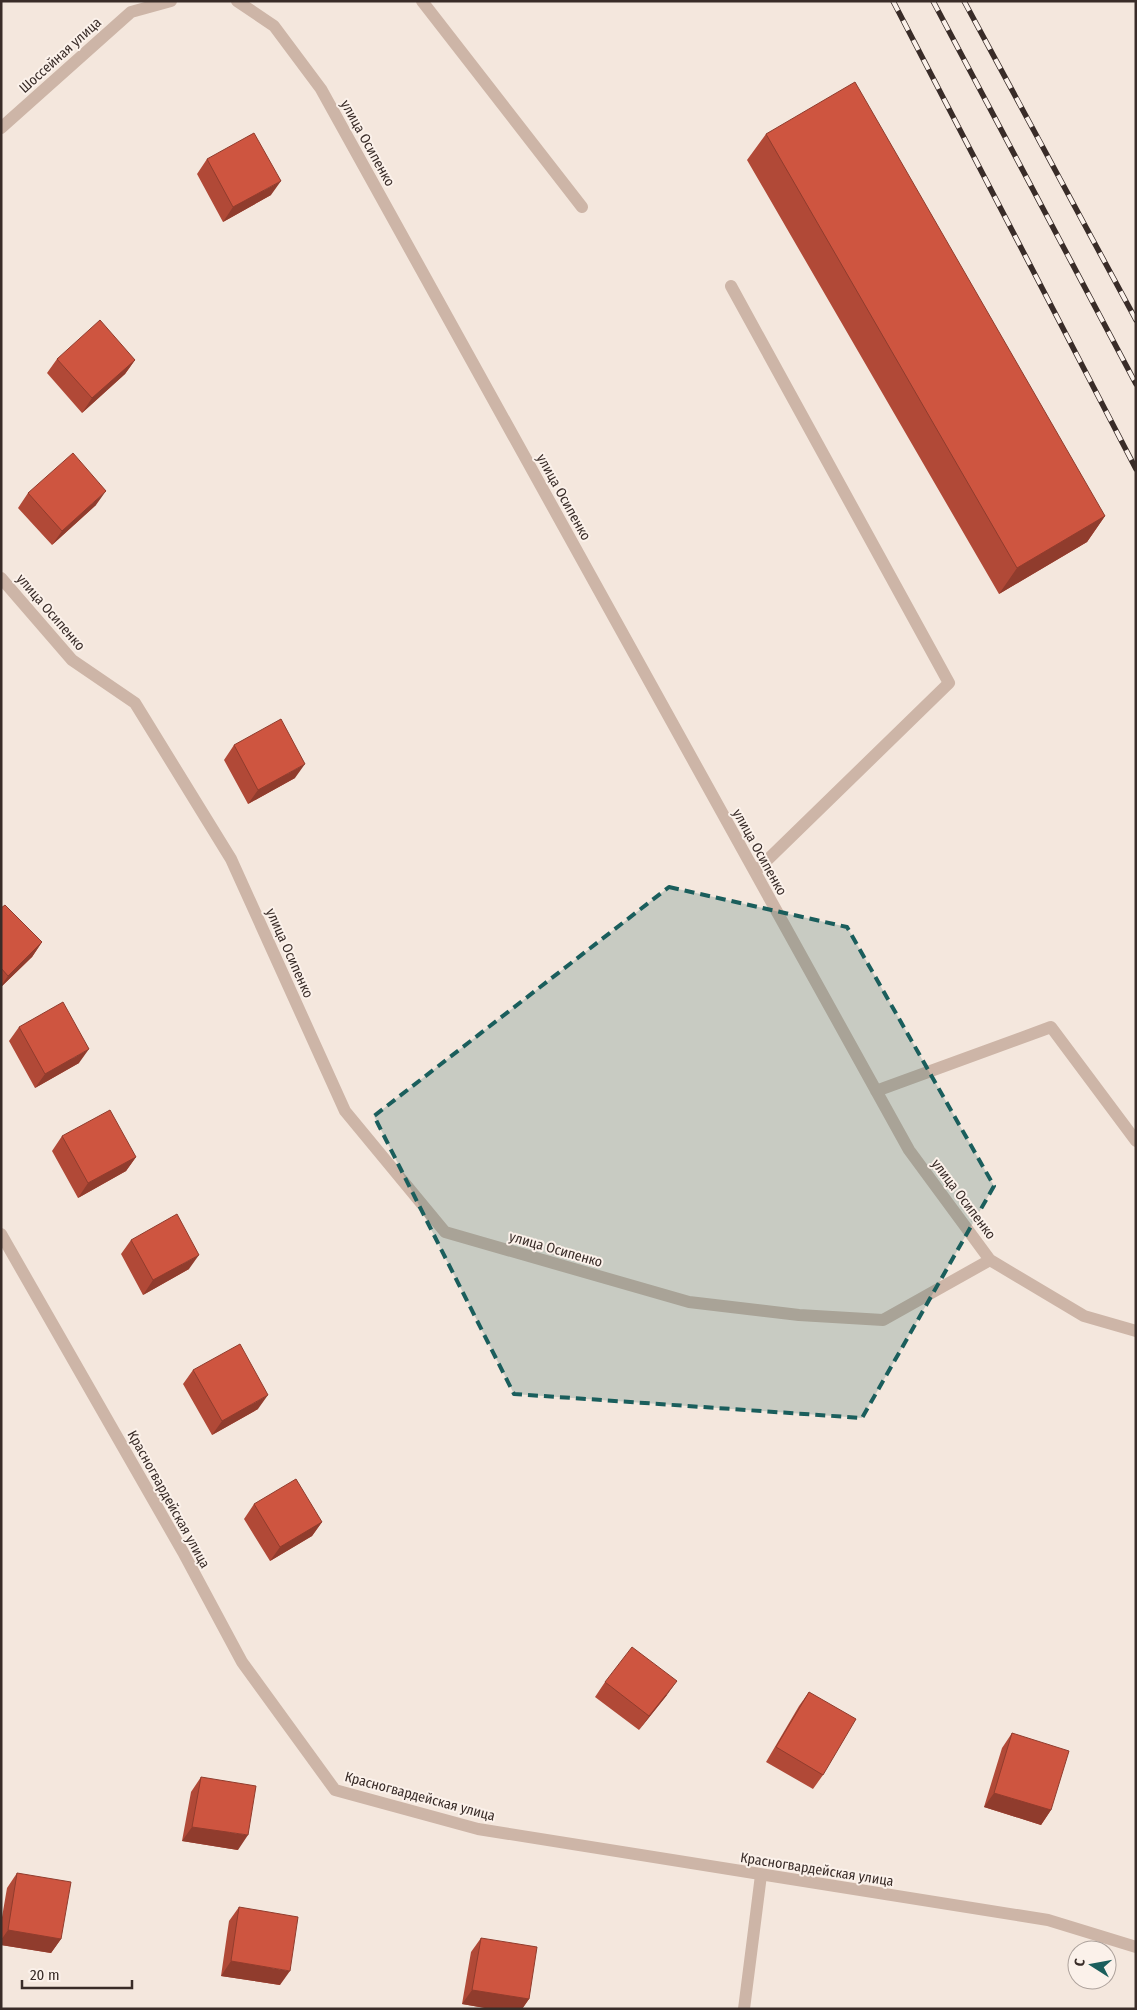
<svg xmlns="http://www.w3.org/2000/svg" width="1137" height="2010" viewBox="0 0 1137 2010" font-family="'Fira Sans Condensed',sans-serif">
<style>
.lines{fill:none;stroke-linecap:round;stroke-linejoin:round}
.minor{stroke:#cdb5a7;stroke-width:12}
.rail-casing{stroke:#392c28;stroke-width:5.5}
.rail{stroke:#fbf1ea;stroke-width:4;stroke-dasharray:11;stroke-linecap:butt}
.wall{fill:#b14937}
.shaded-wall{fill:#903c2d}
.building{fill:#ce5540;stroke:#903c2d}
.marked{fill:#1a5e5c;fill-opacity:0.2;stroke:#1a5e5c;stroke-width:4;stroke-dasharray:10 6;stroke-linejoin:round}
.labels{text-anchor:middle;stroke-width:4;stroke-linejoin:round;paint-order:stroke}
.street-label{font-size:14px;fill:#392c28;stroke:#fbf1ea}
</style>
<rect width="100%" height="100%" fill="#f4e7dd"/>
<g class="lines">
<path class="minor" d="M237 1 274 26 321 89 909 1150 990 1260 1084 1316 1136 1331
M422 1 582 207
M1 128 131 12 171 1
M731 286 949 683 755 872
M1 578 72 660 135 703 231 859 345 1111 445 1232 689 1302 799 1315 883 1320 990 1260
M876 1091 1051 1027 1136 1141
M1 1234 183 1552 242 1662 335 1790 478 1829 1048 1920 1136 1947
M744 2009 761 1875"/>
<g class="rail-casing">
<path id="rail" d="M893 1 1136 469
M933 1 1136 384
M964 1 1136 320"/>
</g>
<use href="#rail" class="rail"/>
</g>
<path class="wall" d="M766 134 1105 516 1087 542 999 594 747 160Z
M207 159 271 195 223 222 197 174Z
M57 359 135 360 125 374 82 413 47 373Z
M28 493 96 505 52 545 18 508Z
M234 745 295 778 248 804 224 760Z
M1 908 42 942 32 957 1 987Z
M19 1027 79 1063 35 1088 9 1041Z
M62 1136 136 1157 126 1171 78 1198 52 1151Z
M131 1240 189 1269 143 1295 121 1254Z
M193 1370 258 1409 212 1435 183 1384Z
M254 1504 322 1522 312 1536 270 1561 244 1519Z
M605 1682 667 1695 639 1730 595 1697Z
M809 1692 823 1775 813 1789 766 1762 799 1706Z
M1012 1733 1051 1810 1041 1825 984 1807 1002 1748Z
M201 1777 238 1850 182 1841 191 1792Z
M17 1873 61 1939 51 1953 1 1945V1923L7 1888Z
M239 1907 280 1985 221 1976 229 1921Z
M481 1938 529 1999 522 2009H491L462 2004 471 1952Z"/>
<path class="shaded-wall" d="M281 181 271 195 223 222 233 207Z
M135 360 125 374 82 413 92 398Z
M106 491 96 505 52 545 62 531Z
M1105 516 1087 542 999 594 1017 568Z
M305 764 295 778 248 804 258 790Z
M42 942 32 957 1 987V986L8 976Z
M89 1049 79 1063 35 1088 45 1074Z
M136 1157 126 1171 78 1198 88 1183Z
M199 1255 189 1269 143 1295 153 1280Z
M268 1395 258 1409 212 1435 222 1421Z
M322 1522 312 1536 270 1561 280 1547Z
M677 1681 667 1695 639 1730 649 1716Z
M994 1793 1051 1810 1041 1825 984 1807Z
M192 1827 248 1835 238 1850 182 1841Z
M8 1930 61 1939 51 1953 1 1945V1940Z
M231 1961 290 1971 280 1985 221 1976Z
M472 1990 529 1999 522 2009H491L462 2004Z"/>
<path class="building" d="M855 82 1105 516 1017 568 766 134Z
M254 133 281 181 233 207 207 159Z
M100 320 135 360 92 398 57 359Z
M73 453 106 491 62 531 28 493Z
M281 719 305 764 258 790 234 745Z
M5 905 42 942 8 976 1 968V908Z
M63 1002 89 1049 45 1074 19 1027Z
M110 1110 136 1157 88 1183 62 1136Z
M177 1214 199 1255 153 1280 131 1240Z
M240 1344 268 1395 222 1421 193 1370Z
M296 1479 322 1522 280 1547 254 1504Z
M632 1647 677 1681 649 1716 605 1682Z
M809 1692 856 1719 823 1775 776 1747Z
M1012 1733 1069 1751 1051 1810 994 1793Z
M201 1777 256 1786 248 1835 192 1827Z
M17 1873 71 1882 61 1939 8 1930Z
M239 1907 298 1917 290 1971 231 1961Z
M481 1938 537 1947 529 1999 472 1990Z"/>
<path class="marked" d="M669 887 847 927 994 1186 862 1418 514 1394 374 1116Z"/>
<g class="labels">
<g class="street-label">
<text transform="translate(60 55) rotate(-42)" y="5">Шоссейная улица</text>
<text transform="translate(368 143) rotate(61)" y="5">улица Осипенко</text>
<text transform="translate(564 497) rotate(61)" y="5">улица Осипенко</text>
<text transform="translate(51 612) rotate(49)" y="5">улица Осипенко</text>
<text transform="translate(760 852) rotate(61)" y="5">улица Осипенко</text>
<text transform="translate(290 953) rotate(66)" y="5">улица Осипенко</text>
<text transform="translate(964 1199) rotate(53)" y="5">улица Осипенко</text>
<text transform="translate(556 1249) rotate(16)" y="5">улица Осипенко</text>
<text transform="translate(169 1499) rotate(61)" y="5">Красногвардейская улица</text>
<text transform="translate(420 1796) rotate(15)" y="5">Красногвардейская улица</text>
<text transform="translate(817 1869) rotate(9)" y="5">Красногвардейская улица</text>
</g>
</g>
<rect width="1137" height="2010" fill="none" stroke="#392c28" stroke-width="5"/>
<g transform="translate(1092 1965) rotate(281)"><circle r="24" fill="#fbf1ea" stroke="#ada29c"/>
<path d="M0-4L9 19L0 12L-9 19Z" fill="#1a5e5c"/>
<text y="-8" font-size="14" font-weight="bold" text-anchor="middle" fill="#392c28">С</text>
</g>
<path d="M22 1980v8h110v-8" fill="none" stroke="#392c28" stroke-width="2.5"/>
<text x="30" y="1980" font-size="15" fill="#392c28" stroke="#fbf1ea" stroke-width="4" paint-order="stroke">20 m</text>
</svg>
